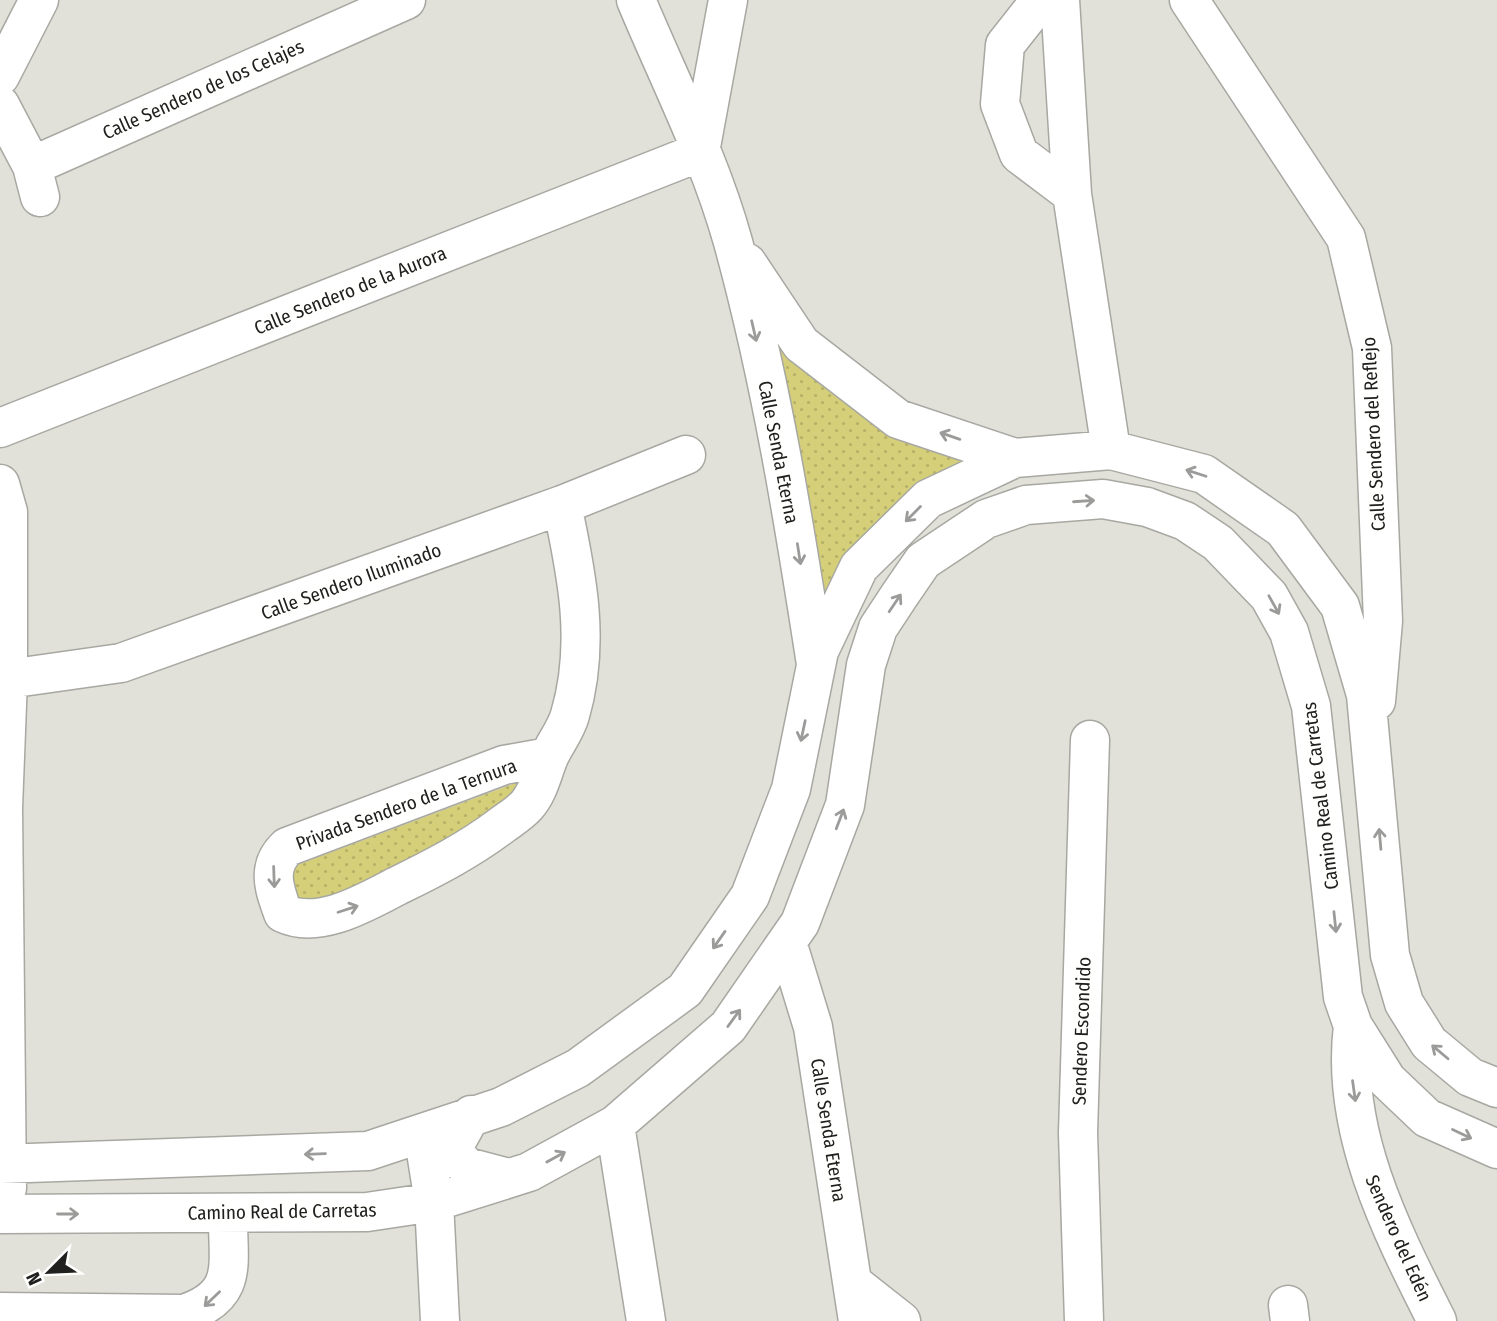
<svg xmlns="http://www.w3.org/2000/svg" width="1497" height="1321" viewBox="0 0 1497 1321" font-family="'Fira Sans Condensed',sans-serif">
<style>
.green{fill:url(#green-dots)}
.lines{fill:none;stroke-linecap:round;stroke-linejoin:round}
.minor-casing{stroke:#a8a8a2;stroke-width:41}
.minor{stroke:#fff;stroke-width:38}
.oneway{stroke:#9b9b9a}
.labels{text-anchor:middle;stroke-width:5;stroke-linejoin:round;paint-order:stroke}
.street-label{font-size:19px;fill:#20201e;stroke:#fffffe}
</style>
<defs>
<pattern id="green-dots" width="8" height="8" patternUnits="userSpaceOnUse" patternTransform="scale(1.75)"><rect width="8" height="8" fill="#d5cf79"/><path d="M2 2h.1M6 6h.1" fill="none" stroke="#b7b168" stroke-width="1.8" stroke-linecap="round"/></pattern>
</defs>
<rect width="100%" height="100%" fill="#e1e1da"/>
<path class="green" d="M732 241 801 344 898 418 1015 458 928 499 819 651Z
M523 780 516 797 460 839 345 895 291 904 287 875 297 865Z"/>
<g class="lines">
<g class="minor-casing">
<path id="minor" d="M636 0C669 79 710 159 733 242 771 380 794 522 816 664
M1047 0 1035 7 1005 45 1000 104 1019 154 1072 194
M1060 0 1072 194 1111 450
M1189 0 1346 238 1372 348 1383 621 1376 701
M0 76 39 0
M0 105 32 166 40 197
M32 166 406 0
M747 263 801 344 898 419 1015 458
M0 428 700 152 728 0
M0 484 8 512V679L3 808 7 1188
M8 679 121 663 562 505 686 455
M549 757 504 765 287 847C266 867 274 888 283 913 319 930 364 903 397 886 434 868 469 850 502 825 510 819 520 813 527 805 539 791 542 774 549 757 555 743 566 730 570 715 591 644 577 575 562 505
M787 942 813 1027 858 1321
M1353 1026C1340 1131 1391 1230 1437 1321
M471 1115 455 1144 457 1157 467 1167 508 1178
M615 1125 646 1321
M423 1133 434 1202 440 1321
M0 1164 368 1151 501 1107 578 1068 685 990 750 896 791 789 819 651 859 567 928 499 1015 458 1111 450 1204 474 1283 529 1340 606 1366 695 1390 955 1404 1003 1429 1043 1470 1077 1497 1088
M0 1214 367 1212 434 1202 529 1172 615 1125 728 1027 800 923 845 805 866 665 878 628 899 596 923 561 986 519 1026 505 1103 499 1147 507 1185 521 1218 543 1269 596 1289 632 1311 706 1343 997 1353 1026 1387 1080 1427 1118 1497 1149
M854 1284 901 1321
M1288 1305 1290 1321
M0 1312 184 1314C241 1295 227 1263 228 1213
M1084 1321 1078 1133 1090 740"/>
</g>
<use href="#minor" class="minor"/>
</g>
<defs><path id="oneway-shaft" d="M-6 0H5M1.5-3L5.5 0L1.5 3" fill="none" stroke-width="1.6" stroke-linecap="round" stroke-linejoin="round" transform="scale(1.75)"/></defs>
<g class="oneway">
<use href="#oneway-shaft" transform="translate(754 331) rotate(77)"/>
<use href="#oneway-shaft" transform="translate(950 436) rotate(-161)"/>
<use href="#oneway-shaft" transform="translate(1196 473) rotate(-162)"/>
<use href="#oneway-shaft" transform="translate(1084 501) rotate(-4)"/>
<use href="#oneway-shaft" transform="translate(913 514) rotate(135)"/>
<use href="#oneway-shaft" transform="translate(799 554) rotate(81)"/>
<use href="#oneway-shaft" transform="translate(895 603) rotate(-56)"/>
<use href="#oneway-shaft" transform="translate(1274 605) rotate(61)"/>
<use href="#oneway-shaft" transform="translate(803 731) rotate(102)"/>
<use href="#oneway-shaft" transform="translate(840 819) rotate(-69)"/>
<use href="#oneway-shaft" transform="translate(1380 839) rotate(-95)"/>
<use href="#oneway-shaft" transform="translate(274 877) rotate(88)"/>
<use href="#oneway-shaft" transform="translate(348 909) rotate(-18)"/>
<use href="#oneway-shaft" transform="translate(1335 922) rotate(84)"/>
<use href="#oneway-shaft" transform="translate(719 940) rotate(125)"/>
<use href="#oneway-shaft" transform="translate(734 1018) rotate(-54)"/>
<use href="#oneway-shaft" transform="translate(1440 1052) rotate(-140)"/>
<use href="#oneway-shaft" transform="translate(1354 1091) rotate(82)"/>
<use href="#oneway-shaft" transform="translate(1462 1134) rotate(25)"/>
<use href="#oneway-shaft" transform="translate(315 1154) rotate(178)"/>
<use href="#oneway-shaft" transform="translate(556 1157) rotate(-29)"/>
<use href="#oneway-shaft" transform="translate(68 1214)"/>
<use href="#oneway-shaft" transform="translate(212 1299) rotate(136)"/>
</g>
<g class="labels">
<g class="street-label">
<text transform="translate(203 89) rotate(-24)" y="7">Calle Sendero de los Celajes</text>
<text transform="translate(350 290) rotate(-22)" y="7">Calle Sendero de la Aurora</text>
<text transform="translate(1373 434) rotate(-93)" y="7">Calle Sendero del Reflejo</text>
<text transform="translate(779 452) rotate(79)" y="7">Calle Senda Eterna</text>
<text transform="translate(351 581) rotate(-20)" y="7">Calle Sendero Iluminado</text>
<text transform="translate(1320 796) rotate(-97)" y="7">Camino Real de Carretas</text>
<text transform="translate(406 804) rotate(-20)" y="7">Privada Sendero de la Ternura</text>
<text transform="translate(1081 1031) rotate(-88)" y="7">Sendero Escondido</text>
<text transform="translate(829 1130) rotate(81)" y="7">Calle Senda Eterna</text>
<text transform="translate(282 1211) rotate(-1)" y="7">Camino Real de Carretas</text>
<text transform="translate(1399 1238) rotate(66)" y="7">Sendero del Edén</text>
</g>
</g>
<g transform="translate(49 1272) rotate(246)" stroke="#fffffe" stroke-width="5" paint-order="stroke">
<path d="M0-5L12 26L0 18L-12 26Z" fill="#20201e"/>
<text y="-10" font-size="19" font-weight="bold" text-anchor="middle" fill="#20201e">N</text>
</g>
</svg>
